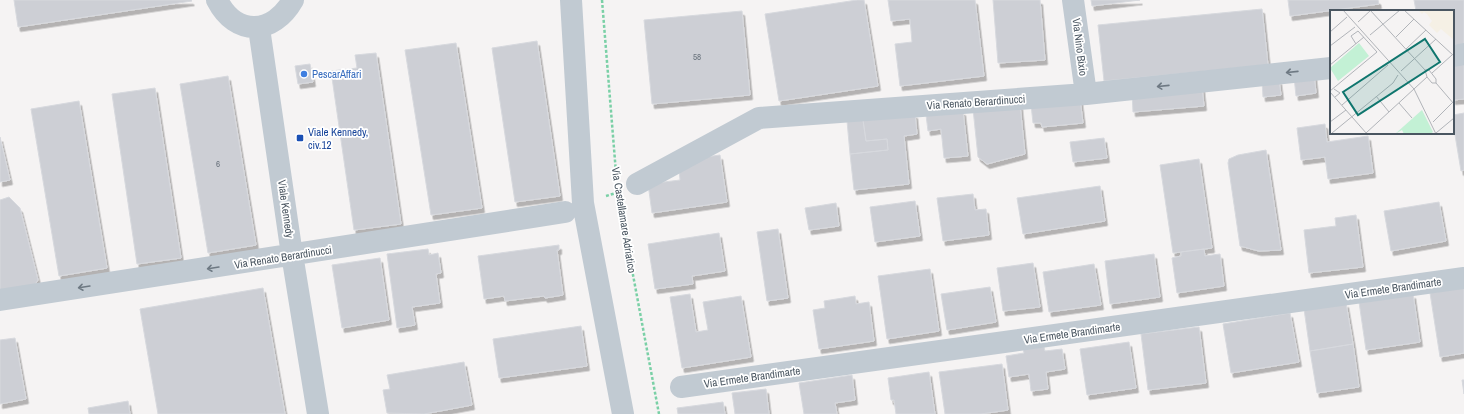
<svg xmlns="http://www.w3.org/2000/svg" width="1464" height="414" viewBox="0 0 1464 414" font-family="'Archivo Narrow',sans-serif">
<style>
.building{fill:#cdcfd5;stroke:#d7d9de;filter:url(#shadow)}
.lines{fill:none;stroke-linecap:round;stroke-linejoin:round}
.path{stroke:#7ad0a6;stroke-width:2.5;stroke-dasharray:3 2;stroke-linecap:butt}
.street{stroke:#c1cad2;stroke-width:22}
.oneway{stroke:#6e7983}
.shop-dot{fill:#3f7fe0;stroke:#fff;stroke-width:1.5}
.transit-dot{fill:#1a4fb4;stroke:#fff;stroke-width:1.5}
.labels{text-anchor:middle;stroke-width:3.5;stroke-linejoin:round;paint-order:stroke}
.number-label{font-size:9px;fill:#6b747e}
.street-label{font-size:11px;fill:#4a5661;stroke:#fff}
.shop-label{font-size:11px;fill:#366cbe;stroke:#fff;text-anchor:start}
.transit-label{font-size:11px;fill:#164399;stroke:#fff;text-anchor:start}
.inset-road{fill:none;stroke:#b1b4b9;stroke-width:1}
.view{fill:#0f766e;fill-opacity:0.15;stroke:#0f766e;stroke-width:2}
.inset-edge{fill:none;stroke:#4a5661;stroke-width:2}
</style>
<defs>
<filter id="shadow"><feDropShadow dx="2.5" dy="4.5" stdDeviation="0" flood-color="#0004"/></filter>
</defs>
<rect width="100%" height="100%" fill="#f5f3f3"/>
<path class="building" d="M14 0H191L192 1 18 27Z
M857 0H864L878 86 779 101 765 14Z
M888 0H975L984 76 900 86 895 44 912 42 910 19 891 21Z
M993 0H1040L1045 60 998 63Z
M1091 0H1140L1092 6Z
M1288 0H1378L1379 4 1290 16Z
M1414 0H1464V44L1453 45V11H1416Z
M1262 9 1268 65 1104 81 1098 25Z
M742 11 750 95 652 104 644 20Z
M537 41 560 196 515 202 492 48Z
M456 43 482 208 431 215 405 50Z
M376 53 401 224 354 230 331 71 357 68 355 55Z
M1464 61V99L1453 100V62Z
M310 64 313 82 298 84 295 66Z
M1314 74 1316 93 1296 96 1294 77Z
M228 76 256 245 208 253 180 84Z
M1279 80 1281 95 1263 97 1262 81Z
M1202 87 1204 106 1133 112 1132 93Z
M155 88 181 258 137 264 112 94Z
M1080 99 1083 123 1042 127 1041 123H1033L1031 105Z
M79 101 107 268 59 276 31 109Z
M1020 105 1025 154 987 164 978 157 973 109Z
M963 111 968 156 944 158 941 129 928 131 926 115Z
M1464 113V170L1461 171 1453 123V115Z
M915 114 917 134 904 136 909 184 854 190 850 154 888 150 887 139 866 141 863 120Z
M863 120 866 141 887 139 888 150 850 154 847 121Z
M1325 124 1327 142 1368 136 1373 173 1328 179 1325 157 1301 160 1297 128Z
M0 137 10 180 0 182Z
M1104 138 1107 158 1073 162 1070 142Z
M1266 150 1281 250 1259 251 1240 246 1228 163 1229 159 1238 155Z
M720 155 727 202 652 213 648 184 680 180 679 169 698 158Z
M1199 159 1212 248 1173 253 1160 165Z
M1100 186 1105 221 1023 234 1017 198Z
M973 194 975 210 986 209 989 235 943 241 937 198Z
M9 197 20 208 38 280 31 290 0 295V200Z
M915 201 920 236 875 242 870 207Z
M1439 202 1446 241 1391 251 1384 211Z
M836 203 839 226 809 230 805 208Z
M1356 215 1363 267 1309 273 1304 230 1336 226 1335 218Z
M778 229 788 298 767 301 757 232Z
M719 233 725 271 692 276 693 284 655 289 648 244Z
M559 245V250H557L563 295 545 298 544 296 505 301 504 296 484 299 478 256Z
M428 249 429 255 438 253 441 273 436 274 440 303 412 307 415 325 397 328 387 254Z
M1204 249 1205 256 1220 254 1224 286 1177 293 1172 258 1181 256V252Z
M1154 254 1160 297 1110 304 1105 261Z
M380 258 389 320 342 328 332 265Z
M1033 263 1040 307 1003 311 997 268Z
M1094 264 1101 305 1049 312 1043 272Z
M930 269 939 331 887 339 878 276Z
M990 287 996 322 947 330 941 294Z
M1464 287V353L1440 357 1430 293Z
M263 288 285 414H158L140 309Z
M690 294 696 332 708 330 703 302 741 296 751 357 682 368 670 297Z
M1413 294 1420 342 1366 350 1359 302Z
M855 296 856 304 869 302 874 341 819 349 813 310 825 308 824 301Z
M1346 303 1353 344 1310 351 1304 309Z
M1290 313 1299 362 1231 373 1223 324Z
M581 326 587 366 499 378 493 339Z
M1199 327 1206 383 1148 390 1141 334Z
M15 338 26 399 0 404V340Z
M1129 342 1136 388 1087 395 1080 349Z
M1353 344 1359 387 1317 393 1310 351Z
M1044 347 1045 351 1062 349 1065 369 1046 372 1048 389 1031 391 1029 374 1009 377 1006 356 1024 353 1023 349Z
M464 362 472 405 424 414 387 413 383 390 390 389 387 375Z
M1002 364 1008 410 981 414H945L939 372Z
M929 372 935 414H896L894 400H891L888 378Z
M852 375 855 400 835 403 837 414H804L799 383Z
M1462 380H1464V394Z
M766 389 769 414H735L732 393Z
M128 401 130 414H89L88 408Z
M723 402 725 414H678L677 408Z"/>
<g class="lines">
<path class="path" d="M602 0 616 173
M606 196 616 193
M619 200 659 414"/>
<path class="street" d="M217 0C236 37 273 35 293 0
M571 0 583 203 623 414
M1073 0 1086 94
M259 28 291 248 318 414
M1453 56 1464 54
M637 184 759 118 1086 94 1331 68
M0 300 565 212
M681 387 1464 278"/>
</g>
<defs><path id="oneway-shaft" d="M-6 0H5M1.5-3L5.5 0L1.5 3" fill="none" stroke-width="1.6" stroke-linecap="round" stroke-linejoin="round"/></defs>
<g class="oneway">
<use href="#oneway-shaft" transform="translate(1292 72) rotate(174)"/>
<use href="#oneway-shaft" transform="translate(1163 86) rotate(174)"/>
<use href="#oneway-shaft" transform="translate(213 268) rotate(171)"/>
<use href="#oneway-shaft" transform="translate(84 287) rotate(171)"/>
</g>
<circle class="shop-dot" cx="304" cy="74" r="4"/>
<rect class="transit-dot" x="296" y="134" width="8" height="8" rx="2"/>
<g class="labels">
<g class="number-label">
<text x="697" y="60">58</text>
<text x="218" y="167">6</text>
</g>
<g class="street-label">
<text transform="translate(1080 47) rotate(83)" y="4">Via Nino Bixio</text>
<text transform="translate(976 102) rotate(-4)" y="4">Via Renato Berardinucci</text>
<text transform="translate(286 209) rotate(82)" y="4">Viale Kennedy</text>
<text transform="translate(624 220) rotate(81)" y="4">Via Castellamare Adriatico</text>
<text transform="translate(283 257) rotate(-9)" y="4">Via Renato Berardinucci</text>
<text transform="translate(1393 288) rotate(-8)" y="4">Via Ermete Brandimarte</text>
<text transform="translate(1072 333) rotate(-8)" y="4">Via Ermete Brandimarte</text>
<text transform="translate(752 377) rotate(-8)" y="4">Via Ermete Brandimarte</text>
</g>
<g class="shop-label">
<text x="312" y="78">PescarAffari</text>
</g>
<g class="transit-label">
<text x="308" y="136">Viale Kennedy,<tspan x="308" dy="13">civ.12</tspan></text>
</g>
</g>
<g transform="translate(1330 10)">
<rect width="124" height="124" fill="#f5f3f3"/>
<path d="M29 33 39 46 8 71 0 58ZM92 100 103 122 100 124H74L72 120 65 124Z" fill="#c3f1d5"/>
<path d="M88 0H124V30L111 19 107 23 99 15 102 11 97 4 94 2 92 4Z" fill="#f5f0e5"/>
<path class="inset-road" d="M13 0 84 79 106 124M40 0 95 60M74 0 124 46M28 12 41 0M0 22 17 7M40 25 70 0M66 27 84 9M0 36 25 17M76 39 96 20M0 55 34 27M95 60H99L106 69V73L124 94M95 60 97 67 102 73H106M71 61 106 29M102 63 122 45M4 79 10 83 5 87M0 81 47 42 28 21 21 26 26 34M0 82 37 124M46 86 59 102M69 93 82 108M12 95 58 55M0 112 16 100M103 112 124 91M2 123 63 73 68 65M36 123 97 67M106 123 124 108"/>
<path class="view" d="M95 29 110 52 28 105 13 82Z"/>
<rect width="124" height="124" class="inset-edge"/>
</g>
</svg>
